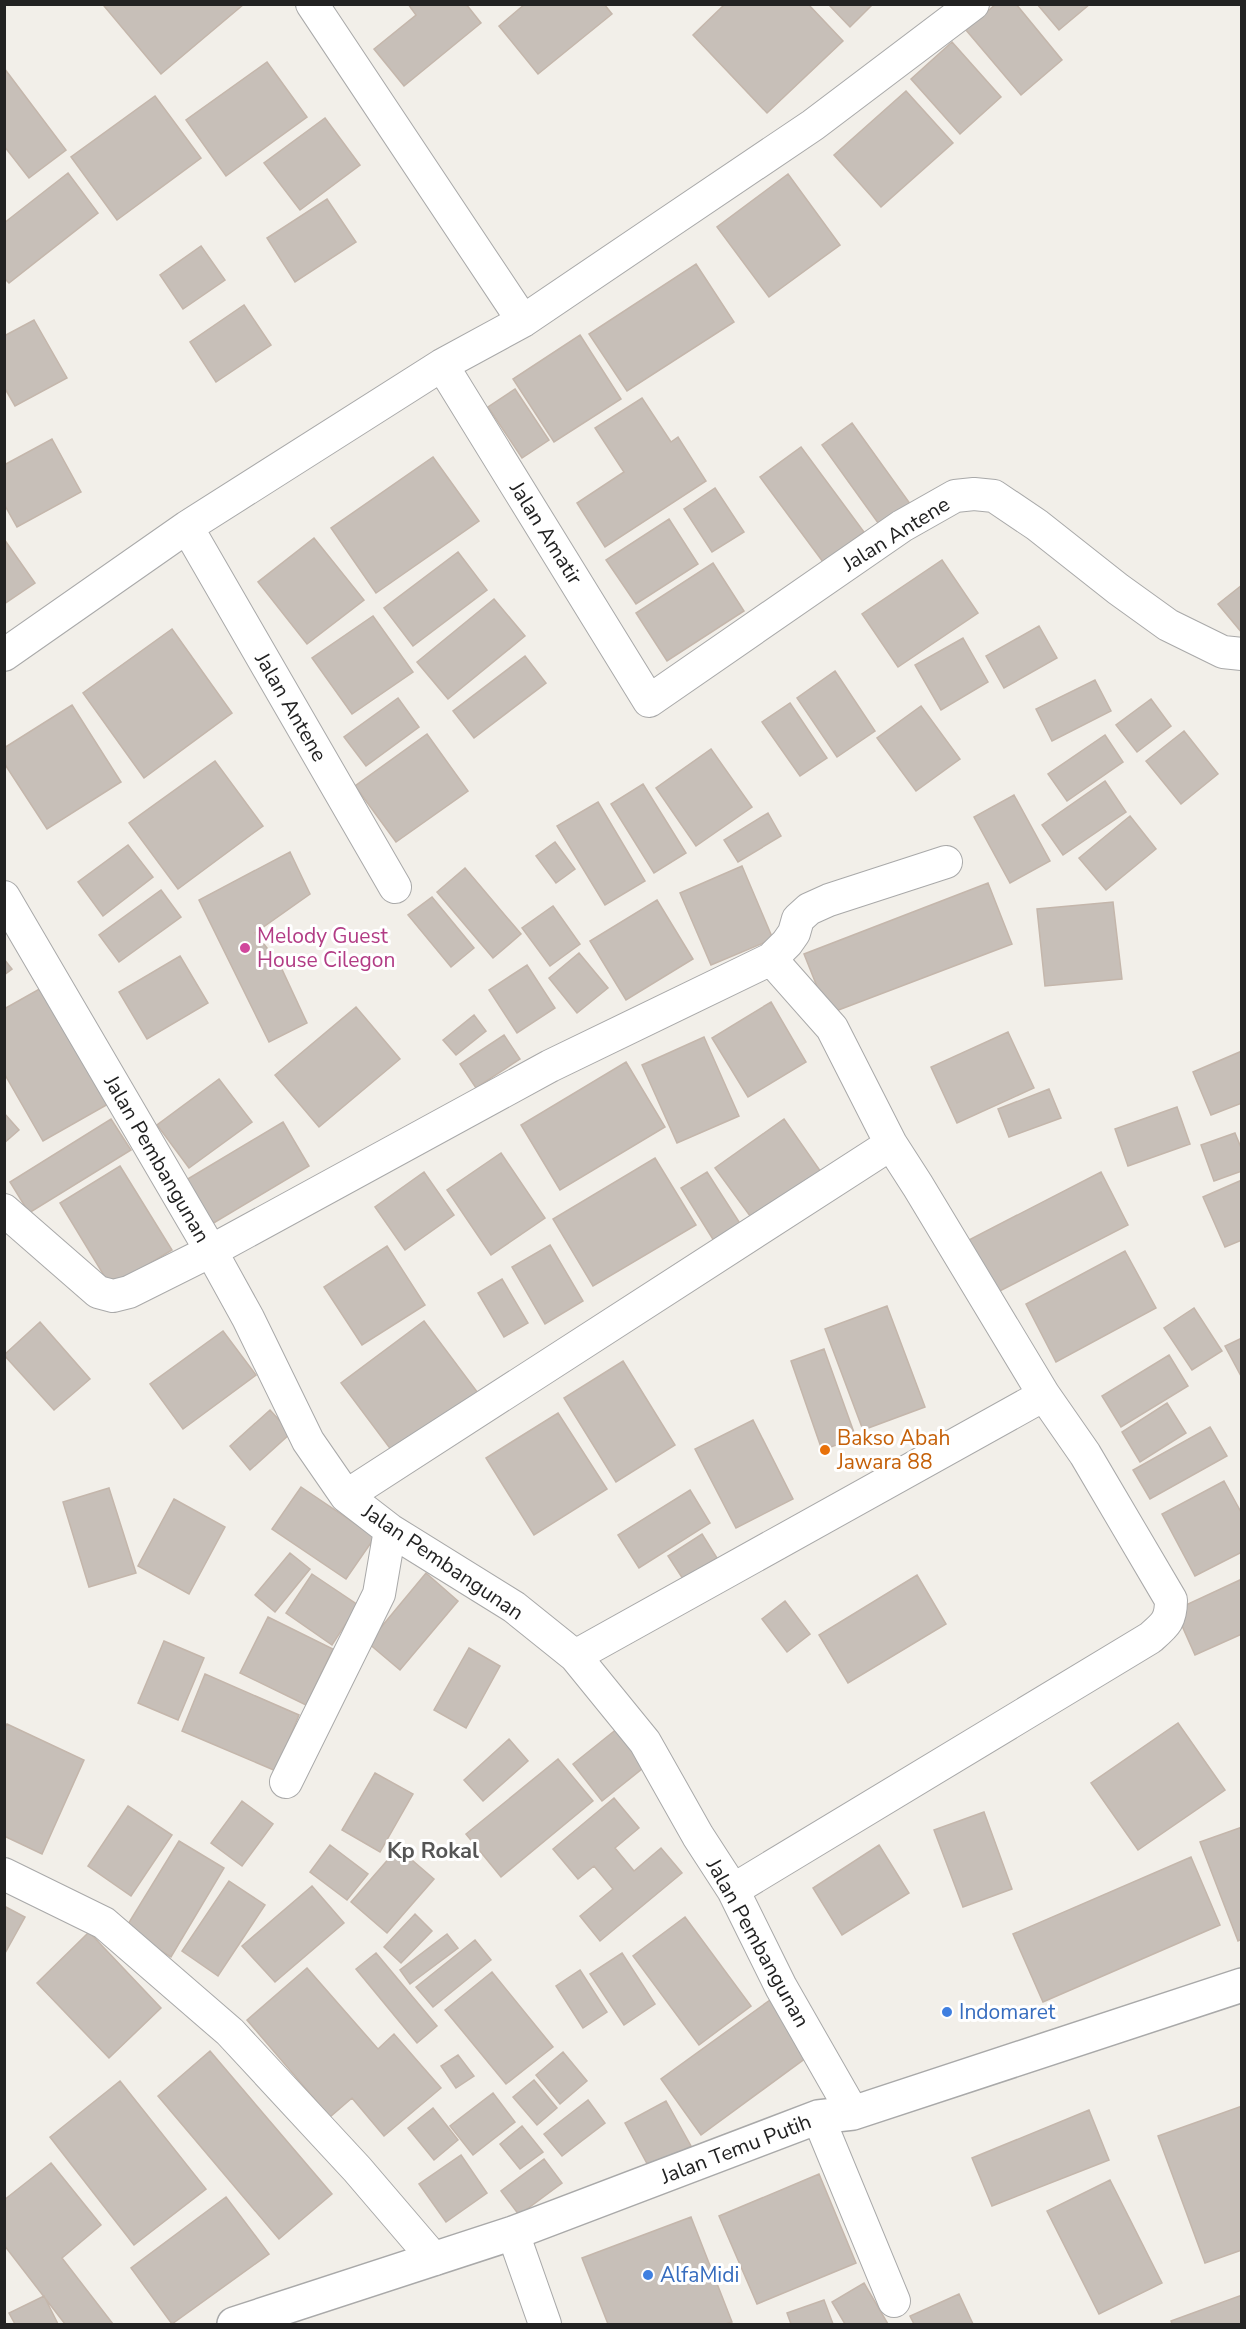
<svg xmlns="http://www.w3.org/2000/svg" width="1246" height="2329" viewBox="0 0 1246 2329" font-family="'Nunito Sans',sans-serif">
<style>
.building{fill:#c7bfb8;stroke:#c4b6ab;stroke-width:1.5}
.lines{fill:none;stroke-linecap:round;stroke-linejoin:round}
.minor-casing{stroke:#a9a9a9;stroke-width:34}
.tertiary-casing{stroke:#a9a9a9;stroke-width:36}
.minor{stroke:#fff;stroke-width:32}
.tertiary{stroke:#fff;stroke-width:33}
.hotel-dot{fill:#d1479c;stroke:#fff;stroke-width:2}
.food-dot{fill:#e8710a;stroke:#fff;stroke-width:2}
.shop-dot{fill:#3f7fe0;stroke:#fff;stroke-width:2}
.labels{text-anchor:middle;stroke-width:6;stroke-linejoin:round;paint-order:stroke}
.street-label{font-size:21px;fill:#222;stroke:#fff}
.hotel-label{font-size:21px;fill:#b23c85;stroke:#fff;text-anchor:start}
.food-label{font-size:21px;fill:#c56008;stroke:#fff;text-anchor:start}
.shop-label{font-size:21px;fill:#366cbe;stroke:#fff;text-anchor:start}
.neighbourhood-label{font-size:22px;font-weight:bold;fill:#555;stroke:#fff}
</style>
<rect width="100%" height="100%" fill="#f2efe9"/>
<path class="building" d="M107 4H244L161 74 104 6Z
M408 4H466L481 23 404 86 374 49 416 15Z
M525 4H604L612 14 538 74 499 26Z
M725 4H808L843 41 767 113 693 35Z
M828 4H873L850 27Z
M996 4H1016L1062 60 1021 95 966 30Z
M1037 4H1090L1059 30Z
M952 42 1001 97 960 134 911 79Z
M267 62 307 117 226 176 186 120Z
M4 68 66 150 29 178 4 146Z
M906 91 953 143 881 207 834 155Z
M155 96 201 158 117 220 71 157Z
M325 118 360 165 300 210 264 163Z
M68 173 98 213 9 283 4 278V223Z
M788 174 840 245 769 297 717 227Z
M327 199 356 242 295 282 267 238Z
M201 246 225 280 183 309 160 275Z
M696 264 734 322 627 391 589 334Z
M244 305 271 345 216 382 190 342Z
M34 320 67 378 15 406 4 387V336Z
M580 335 621 399 554 442 513 379Z
M515 389 549 440 522 458 488 407Z
M642 398 671 442 678 437 706 481 605 547 577 503 624 472 595 428Z
M852 423 911 505 881 527 822 445Z
M52 439 81 492 17 527 4 504V465Z
M801 447 864 532 823 562 760 477Z
M433 457 479 521 376 593 331 528Z
M715 488 744 532 712 552 684 509Z
M669 519 698 564 636 604 606 560Z
M314 538 364 600 307 644 258 582Z
M4 539 35 583 4 604Z
M458 552 487 590 413 646 384 608Z
M942 560 978 613 898 667 862 614Z
M713 563 744 611 667 661 636 613Z
M1242 585V633L1218 604Z
M494 599 525 636 448 699 417 662Z
M373 616 413 672 352 714 312 658Z
M1039 626 1057 658 1004 688 986 656Z
M172 629 232 713 144 778 83 693Z
M963 638 988 682 941 710 915 665Z
M525 656 546 683 474 738 453 711Z
M835 671 875 731 837 757 797 698Z
M1095 680 1111 711 1052 741 1036 709Z
M398 698 419 727 366 766 344 737Z
M1151 699 1171 726 1137 752 1116 725Z
M790 703 827 758 800 776 762 722Z
M72 705 121 782 47 829 4 763V748Z
M921 706 960 759 916 791 877 738Z
M1184 731 1218 774 1181 804 1146 761Z
M427 734 468 791 396 842 355 786Z
M1105 735 1123 762 1067 801 1048 774Z
M711 749 752 807 696 846 656 788Z
M215 761 263 826 178 889 129 823Z
M1105 781 1126 812 1063 855 1042 825Z
M643 784 686 853 654 873 611 804Z
M1014 795 1050 861 1010 883 974 817Z
M598 802 645 881 605 905 557 826Z
M768 813 781 836 738 862 724 840Z
M1130 816 1156 849 1106 890 1079 858Z
M555 842 575 869 556 883 536 856Z
M128 845 153 877 103 916 78 882Z
M290 852 310 894 255 933 279 963 307 1023 269 1042 199 900Z
M742 866 773 939 711 965 680 893Z
M465 868 521 934 493 958 437 892Z
M988 883 1012 944 828 1014 804 954Z
M161 890 181 917 119 962 99 935Z
M432 897 474 948 451 967 408 915Z
M657 900 693 959 626 1000 590 941Z
M1113 902 1122 979 1045 986 1037 909Z
M553 906 580 944 550 966 522 928Z
M579 953 608 988 577 1013 549 978Z
M180 956 208 1003 147 1039 119 992Z
M4 959 12 969 4 975Z
M527 965 555 1008 517 1033 489 990Z
M43 987 110 1103 43 1141 4 1073V1009Z
M771 1002 806 1062 748 1097 712 1038Z
M356 1007 400 1059 319 1127 275 1075Z
M474 1015 486 1031 456 1055 443 1040Z
M1008 1032 1034 1088 957 1123 931 1067Z
M504 1035 520 1059 476 1088 460 1064Z
M704 1037 739 1116 677 1143 642 1065Z
M1242 1051V1103L1211 1115 1193 1072Z
M626 1062 665 1127 560 1190 521 1125Z
M219 1079 252 1122 189 1168 157 1125Z
M1049 1089 1061 1118 1009 1137 998 1109Z
M1177 1107 1190 1144 1128 1166 1115 1129Z
M4 1113 19 1130 4 1143Z
M111 1119 131 1150 29 1213 10 1182Z
M784 1119 821 1172 753 1220 715 1168Z
M283 1122 309 1166 212 1224 186 1180Z
M1235 1133 1242 1150V1171L1214 1181 1201 1145Z
M501 1153 545 1218 491 1255 447 1190Z
M655 1158 696 1225 593 1286 553 1219Z
M120 1166 172 1250 111 1287 60 1203Z
M424 1172 454 1215 405 1250 375 1207Z
M707 1172 741 1225 714 1241 681 1188Z
M1101 1172 1128 1225 990 1296 963 1243Z
M1242 1180V1240L1225 1247 1203 1197Z
M550 1245 583 1301 545 1324 512 1267Z
M387 1246 425 1305 362 1345 324 1287Z
M1125 1251 1156 1308 1056 1362 1026 1304Z
M502 1279 528 1323 504 1337 478 1293Z
M887 1306 925 1407 863 1430 825 1329Z
M1194 1308 1222 1351 1192 1370 1164 1328Z
M424 1321 478 1393 395 1455 341 1383Z
M40 1322 90 1379 54 1410 4 1355Z
M223 1331 256 1375 183 1429 150 1384Z
M1242 1338V1378L1225 1346Z
M824 1349 856 1438 822 1450 791 1361Z
M1169 1355 1188 1386 1121 1427 1102 1396Z
M623 1361 675 1445 616 1482 564 1398Z
M1167 1403 1186 1433 1140 1462 1122 1432Z
M270 1410 291 1433 250 1470 230 1446Z
M558 1413 607 1489 534 1535 486 1458Z
M753 1420 793 1499 736 1528 695 1449Z
M1210 1427 1227 1456 1150 1499 1133 1470Z
M1224 1481 1242 1514V1552L1195 1576 1162 1514Z
M301 1487 375 1537 346 1579 272 1529Z
M109 1488 136 1573 89 1587 63 1502Z
M690 1490 710 1523 639 1568 618 1535Z
M174 1499 225 1527 189 1594 138 1566Z
M702 1534 717 1558 683 1579 668 1556Z
M290 1553 310 1569 275 1612 255 1595Z
M426 1573 458 1601 400 1670 368 1643Z
M312 1574 358 1605 332 1645 286 1613Z
M917 1575 946 1624 848 1683 819 1635Z
M1242 1579V1634L1195 1655 1175 1610Z
M785 1601 810 1634 787 1652 762 1619Z
M268 1617 333 1649 306 1705 240 1673Z
M164 1641 204 1658 178 1720 138 1703Z
M469 1648 500 1666 466 1728 434 1710Z
M205 1674 299 1715 276 1771 182 1731Z
M1178 1723 1225 1790 1138 1850 1091 1783Z
M7 1724 84 1760 42 1854 4 1836V1729Z
M618 1728 647 1765 602 1801 573 1764Z
M509 1739 528 1761 483 1801 464 1780Z
M558 1759 593 1801 501 1877 466 1834Z
M375 1773 413 1794 380 1852 342 1830Z
M614 1798 639 1828 615 1848 634 1871 661 1848 682 1873 600 1941 580 1916 613 1889 594 1866 578 1879 553 1849Z
M242 1801 273 1824 242 1866 211 1843Z
M128 1806 172 1835 131 1896 88 1866Z
M984 1812 1012 1889 963 1907 934 1830Z
M1242 1827V1939L1238 1941 1200 1842Z
M179 1841 224 1868 171 1957 125 1929Z
M330 1845 368 1874 347 1900 310 1872Z
M879 1845 909 1893 842 1935 813 1888Z
M398 1848 434 1879 387 1933 351 1902Z
M1191 1857 1220 1925 1043 2002 1013 1934Z
M229 1881 265 1905 218 1976 182 1951Z
M312 1886 344 1923 275 1982 242 1946Z
M4 1906 25 1917 4 1955Z
M415 1914 432 1931 401 1963 384 1947Z
M685 1917 751 2006 699 2045 633 1956Z
M89 1932 161 2008 109 2058 37 1983Z
M447 1934 458 1948 410 1984 400 1970Z
M475 1940 491 1960 433 2007 416 1987Z
M376 1953 437 2026 417 2043 356 1969Z
M622 1953 655 2004 624 2025 590 1974Z
M307 1968 378 2049 394 2034 441 2088 384 2136 352 2098 330 2117 247 2020Z
M580 1970 607 2012 583 2028 556 1986Z
M492 1972 553 2047 506 2084 445 2010Z
M770 2000 810 2055 701 2135 661 2079Z
M210 2051 332 2194 279 2239 158 2096Z
M563 2052 587 2081 560 2104 536 2075Z
M458 2055 474 2076 456 2088 441 2066Z
M534 2080 557 2108 537 2125 513 2097Z
M120 2081 206 2189 134 2245 50 2137Z
M493 2093 515 2122 473 2155 450 2126Z
M588 2100 605 2123 562 2156 544 2134Z
M666 2101 691 2146 650 2169 625 2123Z
M1242 2106V2250L1205 2263 1158 2136Z
M433 2108 458 2140 434 2160 408 2128Z
M1089 2110 1109 2160 992 2206 972 2158Z
M522 2126 543 2152 520 2169 500 2144Z
M461 2155 487 2193 446 2222 419 2184Z
M544 2159 562 2183 519 2215 501 2191Z
M51 2163 101 2225 62 2258 113 2324H65L4 2245V2200Z
M819 2174 856 2263 757 2304 719 2216Z
M1110 2180 1162 2283 1099 2314 1047 2211Z
M226 2197 269 2254 172 2324 131 2268Z
M691 2217 732 2322 725 2324H608L582 2258Z
M864 2283 888 2324H845L832 2302Z
M959 2294 973 2324H914L910 2316Z
M1242 2295V2324H1172L1171 2321Z
M44 2296 58 2324H15L9 2313Z
M824 2300 833 2324H791L787 2313Z"/>
<g class="lines">
<g class="minor-casing">
<path id="minor" d="M312 4 523 321
M442 365 649 701 902 526 955 496 974 494 994 496 1037 525 1118 589 1168 625 1223 652 1242 654
M187 527 395 887
M4 655 187 527 442 365 523 321 650 235 813 125 973 4
M4 897 211 1251 248 1318 308 1441 346 1496 390 1530 514 1607 575 1656 645 1742 698 1836 733 1890 781 1987 853 2113
M4 1210 98 1292 113 1296 129 1292 211 1251 550 1066 771 959 787 943 794 933 798 919 809 909 829 900 946 862
M346 1496 891 1144
M575 1656 1044 1395
M286 1782 379 1594 390 1530
M4 1874 104 1923 230 2032 357 2169 434 2259
M733 1890 1150 1638C1165 1625 1171 1621 1171 1600L1085 1454 1044 1395 918 1186 891 1144 832 1028 771 959
M818 2117 894 2301
M513 2233 545 2324"/>
</g>
<g class="tertiary-casing">
<path id="tertiary" d="M234 2324 513 2233 818 2117 853 2113 1242 1985"/>
</g>
<use href="#minor" class="minor"/>
<use href="#tertiary" class="tertiary"/>
</g>
<circle class="hotel-dot" cx="245" cy="948" r="6"/>
<circle class="food-dot" cx="825" cy="1450" r="6"/>
<g class="shop-dot">
<circle cx="947" cy="2012" r="6"/>
<circle cx="648" cy="2275" r="6"/>
</g>
<g class="labels">
<g class="street-label">
<text transform="translate(546 533) rotate(58)" y="7">Jalan Amatir</text>
<text transform="translate(896 534) rotate(-32)" y="7">Jalan Antene</text>
<text transform="translate(291 707) rotate(60)" y="7">Jalan Antene</text>
<text transform="translate(157 1159) rotate(60)" y="7">Jalan Pembangunan</text>
<text transform="translate(443 1562) rotate(34)" y="7">Jalan Pembangunan</text>
<text transform="translate(758 1943) rotate(61)" y="7">Jalan Pembangunan</text>
<text transform="translate(736 2149) rotate(-21)" y="7">Jalan Temu Putih</text>
</g>
<g class="hotel-label">
<text x="257" y="943">Melody Guest<tspan x="257" dy="24">House Cilegon</tspan></text>
</g>
<g class="food-label">
<text x="837" y="1445">Bakso Abah<tspan x="837" dy="24">Jawara 88</tspan></text>
</g>
<g class="shop-label">
<text x="959" y="2019">Indomaret</text>
<text x="660" y="2282">AlfaMidi</text>
</g>
<g class="neighbourhood-label">
<text x="433" y="1858">Kp Rokal</text>
</g>
</g>
<rect width="1246" height="2329" fill="none" stroke="#222222" stroke-width="12"/>
</svg>
